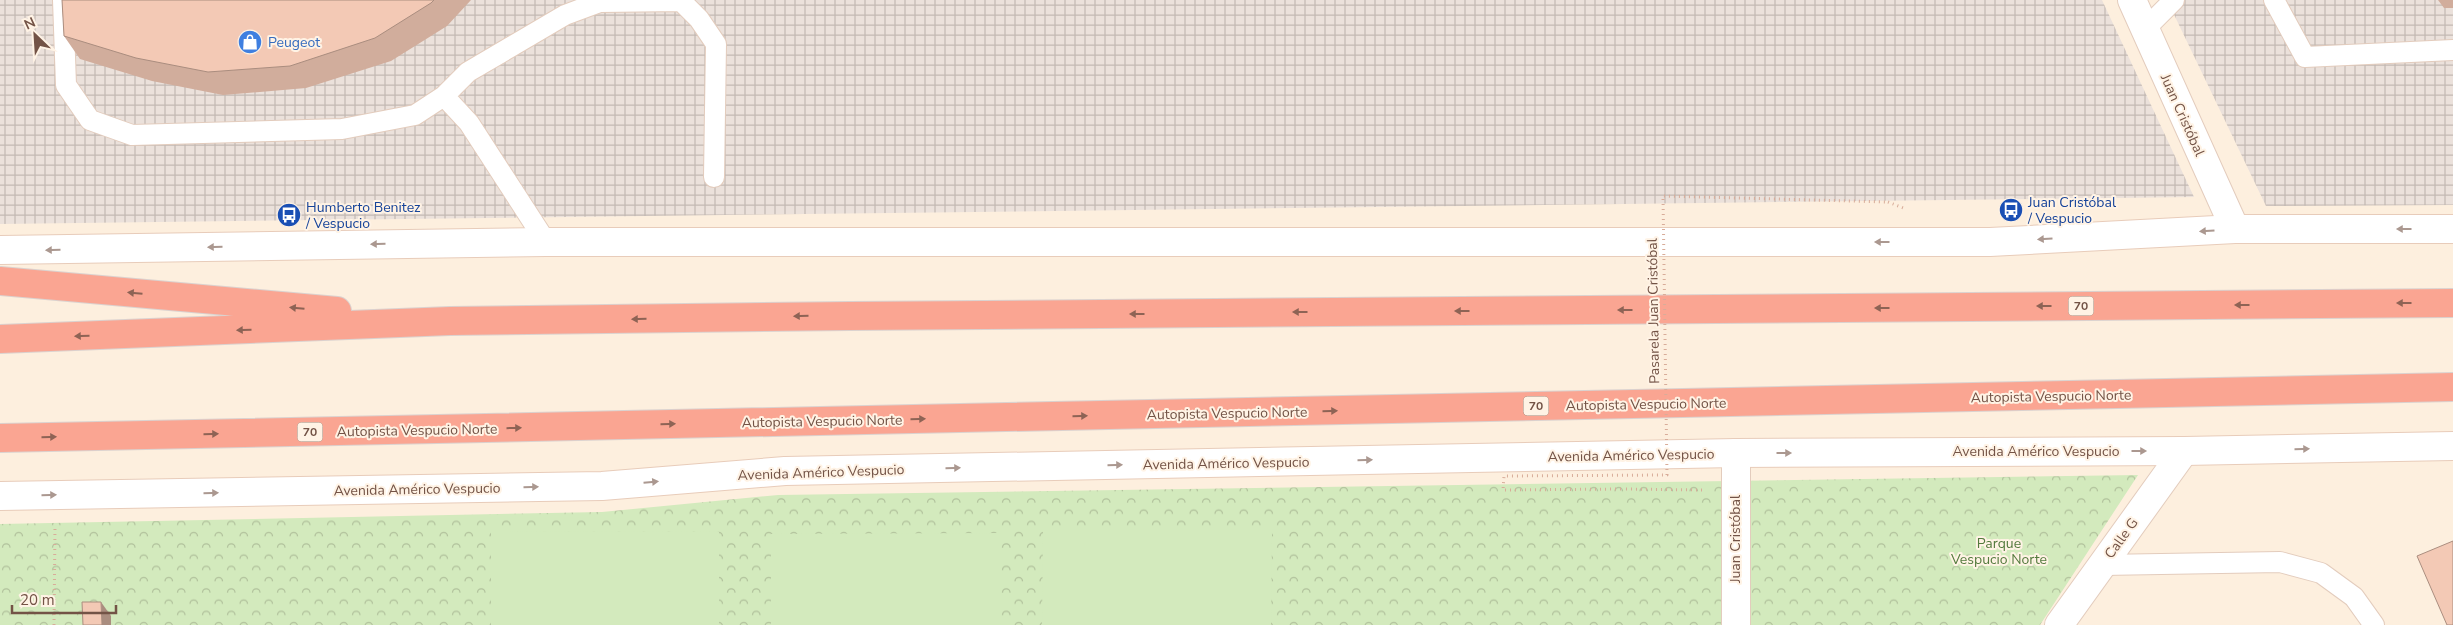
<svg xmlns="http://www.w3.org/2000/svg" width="2453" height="625" viewBox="0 0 2453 625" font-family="'Nunito Sans',sans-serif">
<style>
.industrial{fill:url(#industrial-grid)}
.park{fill:url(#park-crowns)}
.garden{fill:#d3eabd}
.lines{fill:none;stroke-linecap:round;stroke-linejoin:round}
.service-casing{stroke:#e3ccbd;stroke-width:22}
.minor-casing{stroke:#e3ccbd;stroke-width:30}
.tertiary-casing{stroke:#e3ccbd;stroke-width:30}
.secondary-casing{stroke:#e8ccba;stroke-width:30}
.motorway-casing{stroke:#dbd2cf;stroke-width:30}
.path{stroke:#d8ac99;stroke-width:3;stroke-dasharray:1 4;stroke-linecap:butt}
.service{stroke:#fff;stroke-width:20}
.minor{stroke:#fff;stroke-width:28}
.tertiary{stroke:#fff;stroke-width:28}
.secondary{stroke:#fff;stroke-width:28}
.motorway{stroke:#faa592;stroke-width:28}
.path-bridge{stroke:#d8ac99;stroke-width:3;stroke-dasharray:1 4;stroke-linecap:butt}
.wall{fill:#d1ad9c}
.shaded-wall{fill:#aa8d7f}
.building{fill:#f3c9b5;stroke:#aa8d7f}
.oneway{fill:#ab9890}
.oneway2{fill:#8e6355}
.labels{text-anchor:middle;stroke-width:4;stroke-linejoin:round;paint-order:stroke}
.shield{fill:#fff3e5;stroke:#9d8376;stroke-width:1}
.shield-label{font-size:12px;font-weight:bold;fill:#735346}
.shop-label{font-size:14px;fill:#366cbe;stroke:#fff3e5;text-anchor:start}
.street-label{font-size:14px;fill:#735346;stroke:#fff3e5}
.transit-label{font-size:14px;fill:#164399;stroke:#fff3e5;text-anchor:start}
.park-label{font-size:14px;fill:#547a3d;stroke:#fff3e5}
</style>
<defs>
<pattern id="industrial-grid" width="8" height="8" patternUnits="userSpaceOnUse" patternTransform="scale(1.25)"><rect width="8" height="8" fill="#ebe1db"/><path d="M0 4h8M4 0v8" fill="none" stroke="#c3b9b3"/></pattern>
<pattern id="park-crowns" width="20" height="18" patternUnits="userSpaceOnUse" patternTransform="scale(1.25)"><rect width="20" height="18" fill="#d3eabd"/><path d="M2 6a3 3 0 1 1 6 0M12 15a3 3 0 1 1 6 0" fill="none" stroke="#b0c09b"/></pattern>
</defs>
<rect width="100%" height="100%" fill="#fdefde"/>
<path class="industrial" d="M0 0H2102L2194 197 0 224Z
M2167 0H2453V205L2266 206Z"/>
<path class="park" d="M2138 475 2040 625H0V524L602 512 778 495Z"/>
<path class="garden" d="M491 531 719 532V625H491Z
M1043 531H1272L1271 625H1042Z
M1000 533V625H771V534Z"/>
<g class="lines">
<g class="service-casing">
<path id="service" d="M63 0 66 85 90 120 132 135 342 129 415 115 444 96 469 123 546 242
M2274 0 2305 57 2453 50
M2145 29 2174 0
M444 96 468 72 565 15 600 2 681 1 699 19 716 44 714 177
M2102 565 2280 562 2321 573 2354 597 2374 625"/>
</g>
<g class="minor-casing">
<path id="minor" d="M2059 625 2184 451"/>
</g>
<g class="tertiary-casing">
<path id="tertiary" d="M2132 0 2235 229
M1736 625V453"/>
</g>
<g class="secondary-casing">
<path id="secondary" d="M0 250 546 242H1990L2235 229H2453
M0 496 602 486 785 471 1736 453 2184 451 2453 446"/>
</g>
<g class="motorway-casing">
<path id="motorway" d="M0 281 337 311
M0 339 450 321 850 316 2453 303
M0 438 2453 387"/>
</g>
<path class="path" d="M1888 202 1906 209
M1626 489 1705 490
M54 625 55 526"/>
<use href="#service" class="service"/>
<use href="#minor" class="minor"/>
<use href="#tertiary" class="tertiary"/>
<use href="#secondary" class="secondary"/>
<use href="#motorway" class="motorway"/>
<path class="path-bridge" d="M1621 489 1503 490 1504 476 1667 475 1663 196 1888 202"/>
</g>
<path class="wall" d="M62 0H471L447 26 391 61 306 88 223 95 152 81 80 59 64 36Z
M2438 0H2453V8H2444Z"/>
<path class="shaded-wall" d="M101 602 111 616V625H102Z"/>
<path class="building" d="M62 0H434L431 3 375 38 290 66 208 72 136 58 64 36Z
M2453 541V625H2447L2417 556Z
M82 602H101L102 625H83Z"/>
<defs><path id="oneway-solid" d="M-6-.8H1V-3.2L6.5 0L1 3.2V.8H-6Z" transform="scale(1.25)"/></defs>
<g class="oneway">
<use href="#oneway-solid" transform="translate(2404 229) rotate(-180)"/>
<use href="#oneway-solid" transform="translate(2207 231) rotate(177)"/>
<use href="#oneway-solid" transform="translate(2045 239) rotate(177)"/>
<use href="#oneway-solid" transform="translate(1882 242) rotate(-180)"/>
<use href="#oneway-solid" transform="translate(378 244) rotate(179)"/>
<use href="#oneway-solid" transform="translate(215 247) rotate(179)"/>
<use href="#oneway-solid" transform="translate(53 250) rotate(179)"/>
<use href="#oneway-solid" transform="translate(2302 449) rotate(-1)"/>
<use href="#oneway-solid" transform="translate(2139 451)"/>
<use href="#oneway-solid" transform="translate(1784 453)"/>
<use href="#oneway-solid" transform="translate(1365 460) rotate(-1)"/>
<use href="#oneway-solid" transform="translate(1115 465) rotate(-1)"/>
<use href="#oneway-solid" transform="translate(953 468) rotate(-1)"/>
<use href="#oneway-solid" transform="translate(651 482) rotate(-5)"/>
<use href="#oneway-solid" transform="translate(531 487) rotate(-1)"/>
<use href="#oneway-solid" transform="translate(211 493) rotate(-1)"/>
<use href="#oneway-solid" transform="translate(49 495) rotate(-1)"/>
</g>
<g class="oneway2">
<use href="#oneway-solid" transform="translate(135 293) rotate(-175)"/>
<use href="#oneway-solid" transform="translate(2404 303) rotate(180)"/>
<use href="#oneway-solid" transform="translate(2242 305) rotate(180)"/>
<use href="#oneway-solid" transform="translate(2044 306) rotate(180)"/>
<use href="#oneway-solid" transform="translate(297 308) rotate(-175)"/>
<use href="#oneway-solid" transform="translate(1882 308) rotate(180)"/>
<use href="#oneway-solid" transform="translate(1625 310) rotate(180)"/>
<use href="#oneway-solid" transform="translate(1462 311) rotate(180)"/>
<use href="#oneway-solid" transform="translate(1300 312) rotate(180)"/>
<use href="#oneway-solid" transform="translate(1137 314) rotate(180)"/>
<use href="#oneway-solid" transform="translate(801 316) rotate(179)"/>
<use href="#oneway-solid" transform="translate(639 319) rotate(179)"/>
<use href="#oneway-solid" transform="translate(244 330) rotate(178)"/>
<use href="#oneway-solid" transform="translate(82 336) rotate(178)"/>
<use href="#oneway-solid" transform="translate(1330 411) rotate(-1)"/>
<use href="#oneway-solid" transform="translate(1080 416) rotate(-1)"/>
<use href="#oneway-solid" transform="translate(918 419) rotate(-1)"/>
<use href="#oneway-solid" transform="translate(668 424) rotate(-1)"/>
<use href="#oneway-solid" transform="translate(514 428) rotate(-1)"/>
<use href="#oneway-solid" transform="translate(211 434) rotate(-1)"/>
<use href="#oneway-solid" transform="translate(49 437) rotate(-1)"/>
</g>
<defs>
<g id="shop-disc" transform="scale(1.25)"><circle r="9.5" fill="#3f7fe0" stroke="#fff3e5"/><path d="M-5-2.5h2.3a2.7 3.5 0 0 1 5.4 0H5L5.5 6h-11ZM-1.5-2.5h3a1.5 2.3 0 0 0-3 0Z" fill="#fff"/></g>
<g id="bus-disc" transform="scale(1.25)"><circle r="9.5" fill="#1a4fb4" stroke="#fff3e5"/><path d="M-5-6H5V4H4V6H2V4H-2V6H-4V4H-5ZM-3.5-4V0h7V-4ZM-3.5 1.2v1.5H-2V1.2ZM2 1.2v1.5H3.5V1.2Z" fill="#fff"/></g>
</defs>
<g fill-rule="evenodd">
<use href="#shop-disc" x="250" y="42"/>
<use href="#bus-disc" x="2011" y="210"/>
<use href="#bus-disc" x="289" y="215"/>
</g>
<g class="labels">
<g class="shield">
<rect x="2068.5" y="296.5" width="25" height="19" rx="4"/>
<rect x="1523.5" y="396.5" width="25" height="19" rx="4"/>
<rect x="297.5" y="422.5" width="25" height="19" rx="4"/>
</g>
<g class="shield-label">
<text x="2081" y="310">70</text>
<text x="1536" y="410">70</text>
<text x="310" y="436">70</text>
</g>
<g class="shop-label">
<text x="268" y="47">Peugeot</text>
</g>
<g class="street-label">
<text transform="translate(2183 115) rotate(66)" y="5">Juan Cristóbal</text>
<text transform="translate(1653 311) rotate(-91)" y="5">Pasarela Juan Cristóbal</text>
<text transform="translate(2051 396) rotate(-1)" y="5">Autopista Vespucio Norte</text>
<text transform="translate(1646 404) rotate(-1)" y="5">Autopista Vespucio Norte</text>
<text transform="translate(1227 413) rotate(-1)" y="5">Autopista Vespucio Norte</text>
<text transform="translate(822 421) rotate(-1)" y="5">Autopista Vespucio Norte</text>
<text transform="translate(417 430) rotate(-1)" y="5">Autopista Vespucio Norte</text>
<text x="2036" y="456">Avenida Américo Vespucio</text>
<text transform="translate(1631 455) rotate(-1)" y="5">Avenida Américo Vespucio</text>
<text transform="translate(1226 463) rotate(-1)" y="5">Avenida Américo Vespucio</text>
<text transform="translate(821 472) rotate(-2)" y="5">Avenida Américo Vespucio</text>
<text transform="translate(417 489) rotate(-1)" y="5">Avenida Américo Vespucio</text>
<text transform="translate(2121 538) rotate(-54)" y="5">Calle G</text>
<text transform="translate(1735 539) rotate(-90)" y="5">Juan Cristóbal</text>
</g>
<g class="transit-label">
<text x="2028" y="207">Juan Cristóbal<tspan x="2028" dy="16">/ Vespucio</tspan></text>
<text x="306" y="212">Humberto Benitez<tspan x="306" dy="16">/ Vespucio</tspan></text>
</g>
<g class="park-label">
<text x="1999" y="548">Parque<tspan x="1999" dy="16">Vespucio Norte</tspan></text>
</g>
</g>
<g transform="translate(35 35) rotate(335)" stroke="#fff3e5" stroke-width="4" paint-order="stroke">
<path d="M0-4L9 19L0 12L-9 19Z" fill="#735346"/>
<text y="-8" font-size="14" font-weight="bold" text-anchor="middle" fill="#735346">N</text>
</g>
<path d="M12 605v8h104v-8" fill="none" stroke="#735346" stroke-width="2.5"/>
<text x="20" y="605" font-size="15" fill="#735346" stroke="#fff3e5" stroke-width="4" paint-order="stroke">20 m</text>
</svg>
